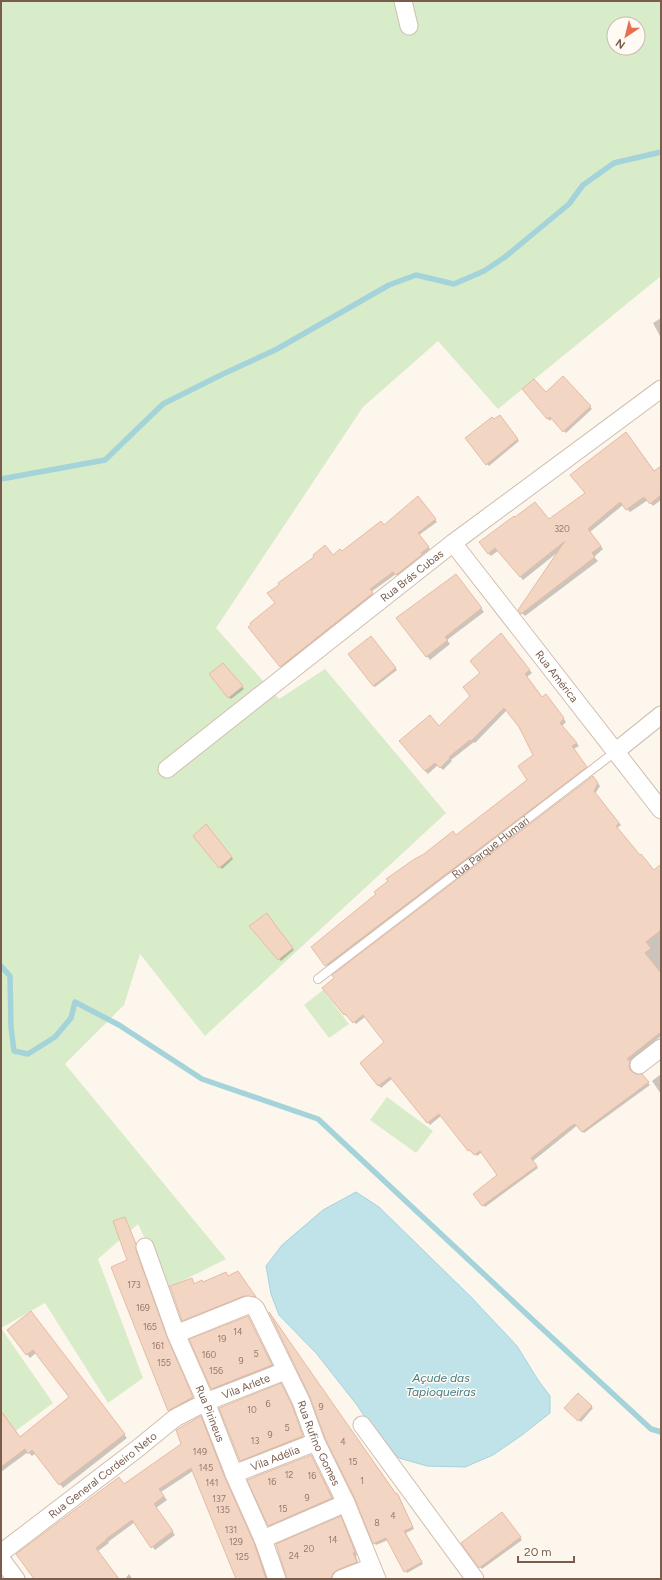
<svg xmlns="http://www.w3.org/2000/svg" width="662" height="1580" viewBox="0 0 662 1580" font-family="Figtree,sans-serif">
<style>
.green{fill:#d8ecc9;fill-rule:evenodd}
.water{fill:#bfe3e8;stroke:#a5d3da}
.shadow{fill:#0003}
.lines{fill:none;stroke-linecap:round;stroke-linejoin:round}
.stream{stroke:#a5d3da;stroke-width:5.5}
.building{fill:#f3d5c3;stroke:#e6bba3}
.lane-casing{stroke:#d1beb0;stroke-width:10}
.street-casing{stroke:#d1beb0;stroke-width:19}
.lane{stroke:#fff;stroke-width:8}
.street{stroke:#fff;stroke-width:17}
.labels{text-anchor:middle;stroke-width:3;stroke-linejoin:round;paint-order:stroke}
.number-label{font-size:9px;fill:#987a6a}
.street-label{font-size:11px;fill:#7a5c4d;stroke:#fffaf3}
.water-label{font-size:12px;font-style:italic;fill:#437c86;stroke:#fffaf3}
</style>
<rect width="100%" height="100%" fill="#fdf6ec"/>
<path class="green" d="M1 1H661V276L498 409 438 341 363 407 216 628 279 699 325 669 446 813 205 1036 140 954 124 1005 65 1064 226 1259 168 1288 138 1224 98 1259 143 1378 108 1403 45 1303 1 1328 53 1403 9 1436 1 1427ZM614 24H638V48H614Z
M323 990 349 1024 329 1038 304 1005Z
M387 1097 433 1131 416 1153 370 1120Z"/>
<path class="water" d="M356 1192 379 1207 471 1297 517 1346 538 1380 550 1396V1413L522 1435 493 1455 465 1467 427 1466 399 1458 379 1439 357 1405 316 1353 279 1315 271 1294 266 1266 282 1245 323 1210Z"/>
<path class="shadow" d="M661 318V338L653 323Z
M563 378 592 409 566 433 552 418 550 421 548 419 523 389 546 393Z
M501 418 519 441 489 466 487 464 495 420Z
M629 436 655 472 661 467V500L653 506 648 500 630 512 623 505 590 532 603 549 594 557 598 561 525 616 519 610 558 552 523 580 499 550 491 556 488 553 515 518 549 520 586 493Z
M420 499 437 522 419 535 430 549 423 555 424 557 398 577 396 574 371 592 374 596 283 668 281 666 333 556 342 552 384 526Z
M459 579 484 612 447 640 450 644 430 660 397 619Z
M504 637 532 673 527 677 543 698H549L566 722 562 726 579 746 574 749 589 770 329 968 313 948 528 780 534 755 519 727 507 710 475 743 474 742 451 760 452 761 443 770 438 765 428 774 425 771 439 727 471 696 482 673Z
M373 639 397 670 375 687 373 685Z
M225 666 244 689 231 699 229 697Z
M595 779 600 786 595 794 621 825 617 828 640 856 654 871 661 865V1036L629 1062 631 1064V1070L633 1074 641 1075 650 1085 584 1133 577 1125 574 1128 533 1161 538 1168 485 1207 483 1205 499 1175 482 1152 477 1156 473 1151 471 1152 442 1115 430 1125 393 1078 381 1088 361 1064 385 1042 365 1017 356 1024 348 1015 346 1016 345 1014Z
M208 827 233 859 222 869 195 836Z
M267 914 294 950 281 961 250 926Z
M661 1074V1094L652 1081Z
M125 1218 137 1247V1253L168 1340 194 1400 171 1412 169 1410 128 1261Z
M226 1273 228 1277 240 1275 257 1298 247 1297 185 1322 183 1320 192 1279 195 1284 203 1283Z
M34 1316 127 1438 63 1488 36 1453 32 1456 28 1452 1 1472V1411L20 1437 70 1397 36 1353 30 1358 8 1330Z
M248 1317 274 1367 214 1391 191 1340Z
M273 1320 397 1495 399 1496 414 1529 406 1533 423 1564 407 1573 388 1540 376 1545 374 1543 311 1396Z
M281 1384 293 1408 304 1438 242 1462 241 1460Z
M578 1394 593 1408 581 1422 566 1408Z
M201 1417 203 1420 227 1482 256 1547 268 1579H237L193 1471 161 1492 167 1500 156 1508 175 1535 155 1550 135 1522 108 1542 109 1543 98 1551 119 1579H35L119 1478 125 1485 183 1444Z
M311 1456 334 1500 271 1527 269 1525Z
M504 1515 522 1540 482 1569 480 1567Z
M340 1517 343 1520 357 1555 356 1556 359 1565 334 1579H287Z
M129 1574 131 1577 133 1579H125Z"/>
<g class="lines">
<path class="stream" d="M1 479 105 460 163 404 221 375 277 349 389 285 416 275 454 284 484 271 505 257 569 204 583 185 614 163 661 152
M1 966 10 976 11 1027 14 1051 28 1054 55 1037 71 1018 75 1002 119 1025 202 1079 318 1119 534 1321 651 1429 661 1432"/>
</g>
<path class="building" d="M563 376 591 406 563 432 550 417 547 419 522 389 534 379 546 392Z
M500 415 518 439 486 465 465 438 492 417 494 419Z
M626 432 654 471 661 466V495L650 504 644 497 626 510 620 502 588 529 601 546 592 553 595 557 521 614 518 610 565 541 520 577 495 548 488 554 479 542 514 516 515 517 535 502 549 519 585 493 570 475Z
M418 496 436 519 418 533 429 547 421 553 423 554 396 575 393 572 370 589 373 593 280 667 248 627 251 625 250 623 275 603 267 593 279 585 278 583 314 557 313 555 325 545 333 555 340 549 342 551 381 521 384 525Z
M456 574 482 608 445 637 448 640 426 657 396 618Z
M501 633 530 670 525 674 542 697 546 694 564 718 560 723 577 743 572 746 587 767 325 966 311 947 376 894 374 892 388 881 386 879 413 860 424 854 453 831 456 835 527 780 518 766 533 755 519 727 504 708 471 741 470 740 449 757 450 758 440 768 435 763 425 771 399 741 430 715 439 726 470 696 463 687 480 673 470 661Z
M371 636 396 668 373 686 348 654Z
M223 663 243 686 228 698 209 674Z
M593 776 598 783 594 791 619 823 616 826 640 855 641 854 654 870 661 864V930L646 942 651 948 645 953 661 973V1032L627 1059 630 1061 629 1067 631 1071 636 1074H642L649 1082 582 1132 575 1124 571 1126 531 1158 537 1166 482 1206 473 1194 497 1175 480 1151 474 1155 470 1150 468 1151 439 1114 427 1123 390 1077 378 1086 360 1063 384 1042 363 1015 353 1023 345 1014 344 1015 322 988 334 978 332 975Z
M206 824 232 857 219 868 193 836Z
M267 913 276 926 293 948 278 960 249 926Z
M125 1217 136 1244V1250L167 1337 193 1397 168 1411 111 1267 127 1260 113 1221Z
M238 1271 256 1297 244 1296 182 1321 170 1286 192 1278 194 1284 202 1280 203 1282 226 1272 228 1276Z
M31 1311 125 1434 59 1485 32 1450 28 1454 25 1449 1 1467V1411L20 1437 69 1397 33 1350 26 1355 7 1330Z
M269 1312 396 1494 397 1493 413 1527 404 1531 422 1562 404 1572 386 1538 373 1544 355 1499 325 1438 310 1397Z
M248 1316 272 1365 211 1389 189 1339Z
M281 1383 292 1405 303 1436 240 1461 219 1408Z
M578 1393 592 1406 578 1421 564 1408Z
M201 1416 225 1478 254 1543 266 1579H236L191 1468 159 1489 164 1496 154 1504 173 1531 151 1548 132 1520 106 1539V1540L96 1548 119 1579H34L16 1554 119 1477 124 1484 181 1444 176 1430Z
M311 1455 332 1498 268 1526 247 1480Z
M502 1512 521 1537 479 1568 461 1543Z
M341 1516 355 1552 353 1553 357 1562 337 1570 333 1573 331 1579H287L276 1544Z"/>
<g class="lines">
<g class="lane-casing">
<g id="lane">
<path id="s1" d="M318 979 615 752"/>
</g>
</g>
<g class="street-casing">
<g id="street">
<path d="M403 1 409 26"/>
<path id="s2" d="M453 543 661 810"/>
<path d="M615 752 661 715"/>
<path id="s3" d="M167 769 453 543 661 389"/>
<path d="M639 1065 661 1048"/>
<path id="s4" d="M145 1247 176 1334 206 1402 234 1474 263 1539 277 1579"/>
<path id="s5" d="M176 1334 248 1305 253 1306 256 1309 301 1401 316 1442 346 1503 377 1579"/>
<path d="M362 1425 475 1579"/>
<path id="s6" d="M234 1474 316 1442"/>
<path d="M263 1539 346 1503"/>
<path id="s7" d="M1 1553 137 1449 175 1418 206 1402 285 1371"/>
<path d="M1 1559 16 1579"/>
<path d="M341 1579 372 1567"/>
</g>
</g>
<use href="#lane" class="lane"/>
<use href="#street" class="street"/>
</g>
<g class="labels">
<g class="number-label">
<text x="562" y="532">320</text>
<text x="134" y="1288">173</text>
<text x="143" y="1311">169</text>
<text x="150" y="1330">165</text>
<text x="238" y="1335">14</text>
<text x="222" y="1342">19</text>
<text x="158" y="1349">161</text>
<text x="256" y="1357">5</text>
<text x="209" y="1358">160</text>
<text x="241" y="1364">9</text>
<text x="164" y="1366">155</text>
<text x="216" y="1374">156</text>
<text x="268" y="1407">6</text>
<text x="321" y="1410">9</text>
<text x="252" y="1413">10</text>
<text x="287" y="1431">5</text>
<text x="270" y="1438">9</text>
<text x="255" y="1444">13</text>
<text x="343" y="1445">4</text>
<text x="200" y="1455">149</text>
<text x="353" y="1465">15</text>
<text x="206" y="1471">145</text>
<text x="289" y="1478">12</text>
<text x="312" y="1479">16</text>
<text x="362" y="1484">1</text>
<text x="272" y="1485">16</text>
<text x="212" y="1486">141</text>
<text x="307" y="1501">9</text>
<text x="219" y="1502">137</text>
<text x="283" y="1512">15</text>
<text x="223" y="1513">135</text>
<text x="393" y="1519">4</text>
<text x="377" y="1526">8</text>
<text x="231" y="1533">131</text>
<text x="333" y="1543">14</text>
<text x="236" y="1545">129</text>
<text x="309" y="1552">20</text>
<text x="294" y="1559">24</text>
<text x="242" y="1560">125</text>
</g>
<g class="street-label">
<text dy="4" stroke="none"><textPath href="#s3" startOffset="312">Rua Brás Cubas</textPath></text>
<text dy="4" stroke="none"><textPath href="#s2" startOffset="169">Rua América</textPath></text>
<text dy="4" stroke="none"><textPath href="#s1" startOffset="217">Rua Parque Humari</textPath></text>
<text dy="4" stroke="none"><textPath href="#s7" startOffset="298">Vila Arlete</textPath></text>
<text dy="4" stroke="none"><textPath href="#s4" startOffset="179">Rua Pirineus</textPath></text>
<text dy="4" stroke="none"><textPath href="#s5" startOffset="235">Rua Rufino Gomes</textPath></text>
<text dy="4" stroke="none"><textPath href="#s6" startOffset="44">Vila Adélia</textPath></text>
<text dy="4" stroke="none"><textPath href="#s7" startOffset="128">Rua General Cordeiro Neto</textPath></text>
</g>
<g class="water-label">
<text x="441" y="1382">Açude das<tspan x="441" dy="14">Tapioqueiras</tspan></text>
</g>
</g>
<rect width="662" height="1580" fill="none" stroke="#7a5c4d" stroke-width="4"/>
<g transform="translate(626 36) rotate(215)"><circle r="19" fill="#fffaf3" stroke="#cabbb1"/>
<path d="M0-3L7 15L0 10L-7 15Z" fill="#e76f51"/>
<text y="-6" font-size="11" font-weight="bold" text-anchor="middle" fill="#7a5c4d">N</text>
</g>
<path d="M518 1556v6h56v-6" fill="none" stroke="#7a5c4d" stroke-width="2"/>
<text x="524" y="1556" font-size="12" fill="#7a5c4d" stroke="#fffaf3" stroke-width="3" paint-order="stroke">20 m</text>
</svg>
